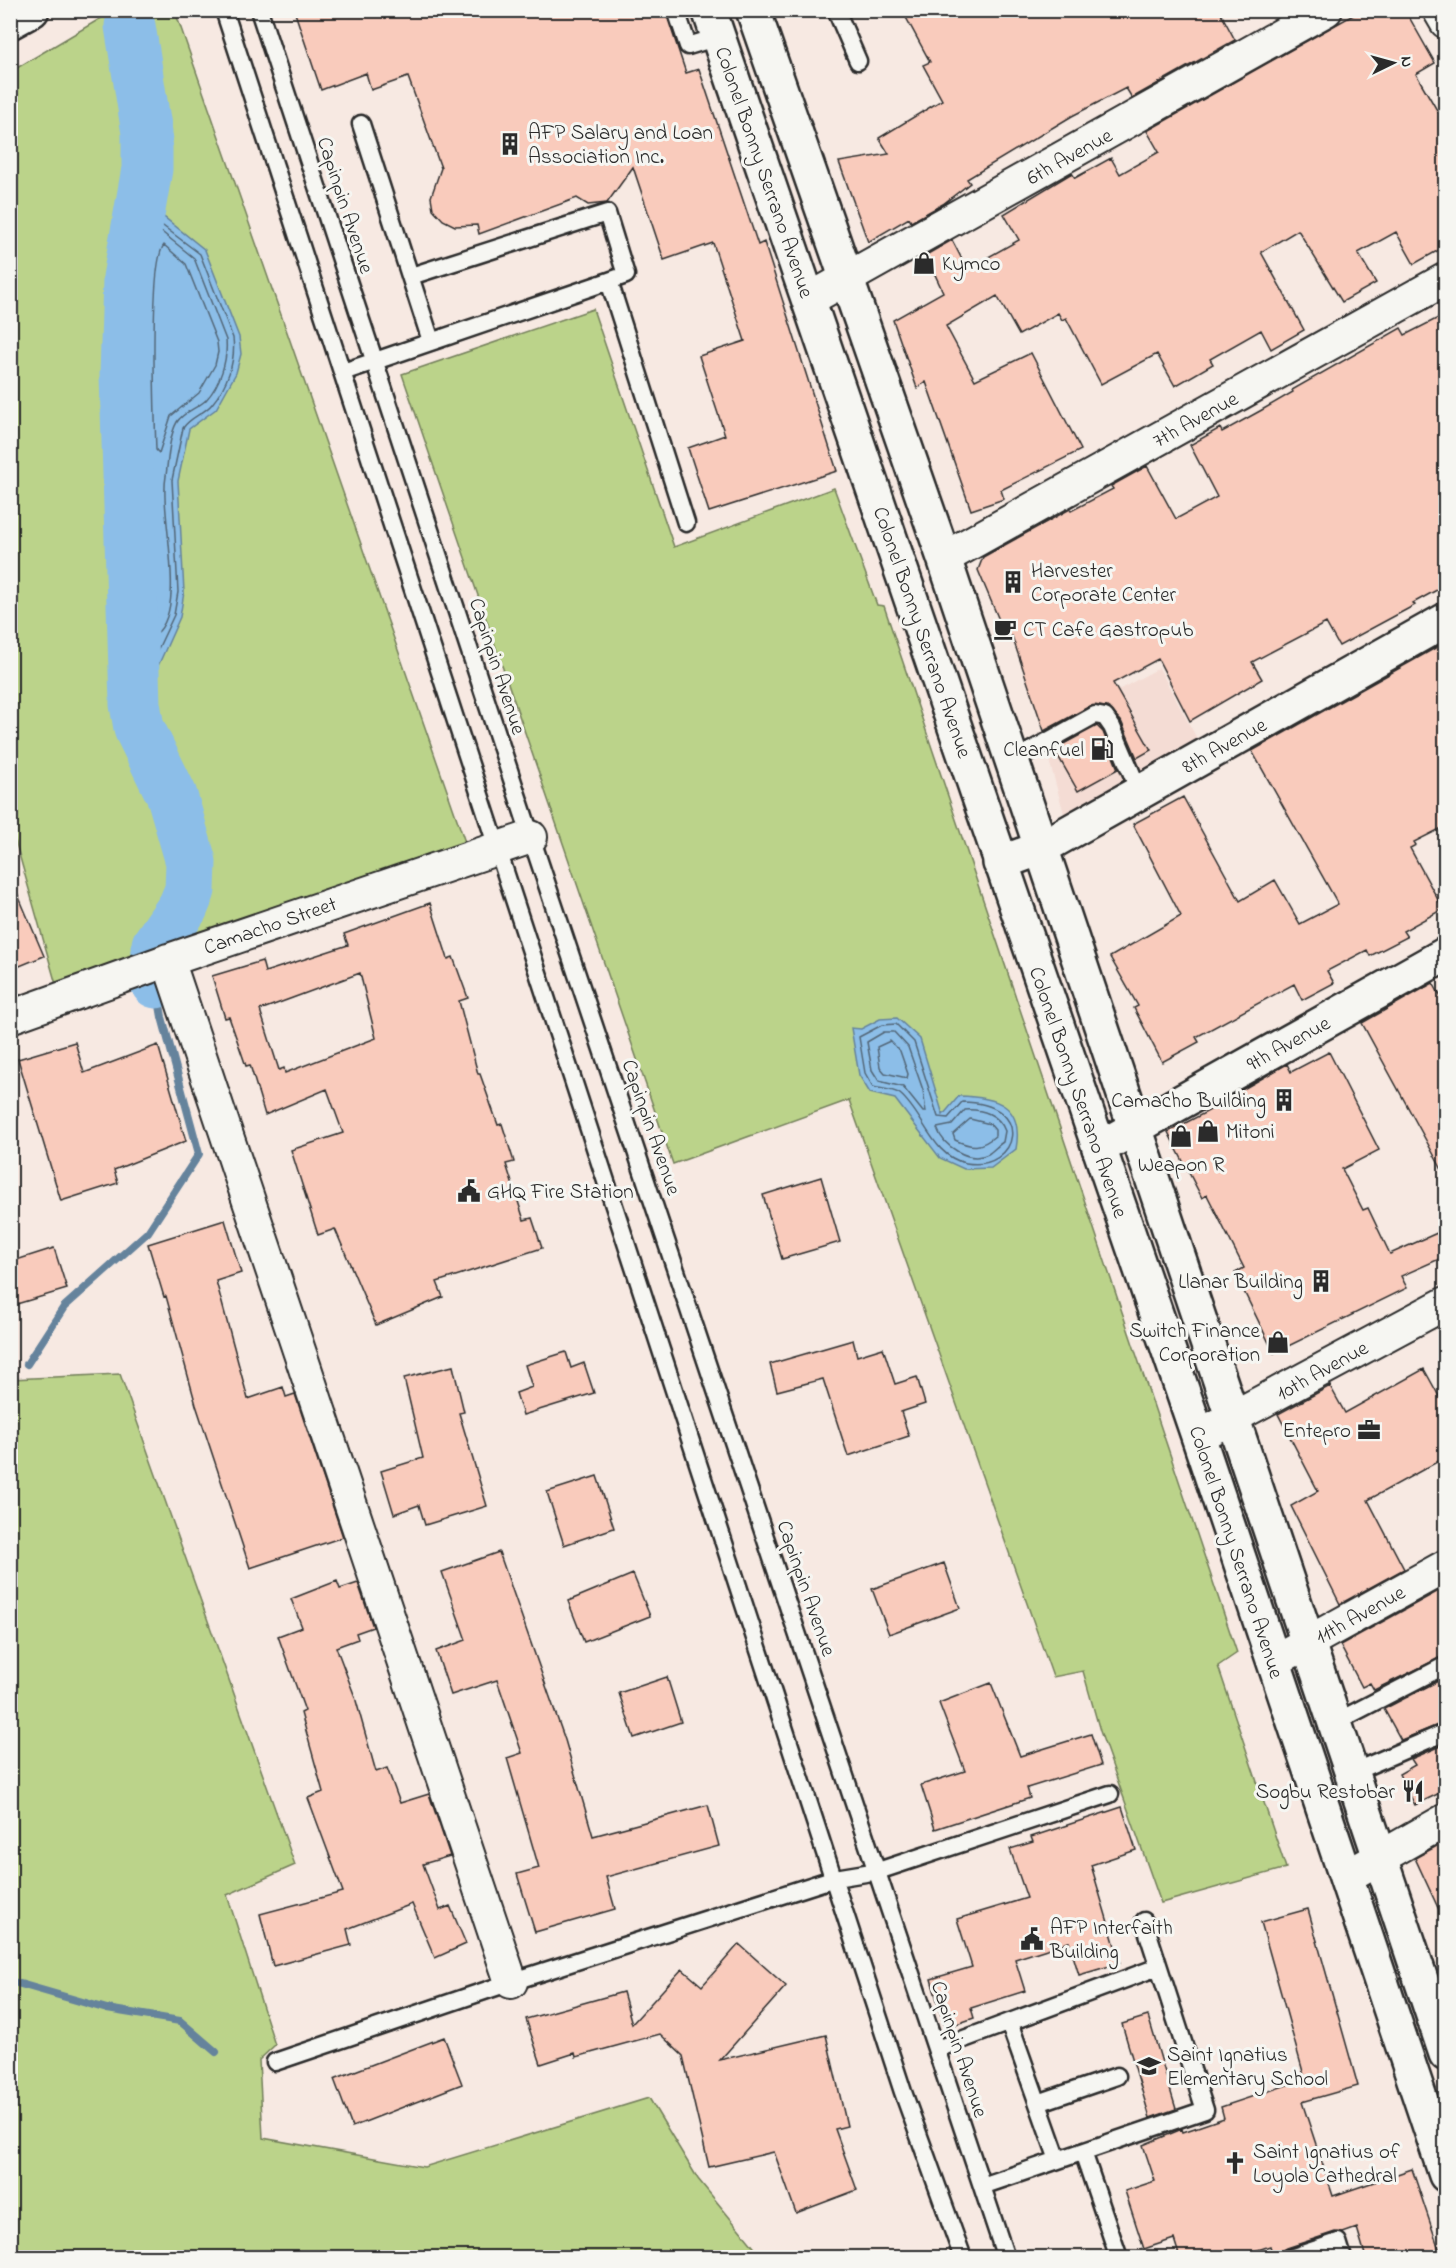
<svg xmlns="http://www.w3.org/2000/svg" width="1456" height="2268" viewBox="0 0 1456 2268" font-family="'Indie Flower',sans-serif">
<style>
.built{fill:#f4dcd4}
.green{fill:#bbd38a;stroke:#737f5a;stroke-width:1.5}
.water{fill:#8cbee8;stroke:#65839c;stroke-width:1.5}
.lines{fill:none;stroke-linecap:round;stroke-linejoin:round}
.shore{stroke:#526677;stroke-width:1.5}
.stream{stroke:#65839c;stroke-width:8}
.river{stroke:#8cbee8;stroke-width:51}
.building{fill:#f9cbbc;stroke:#2b2b2b;stroke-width:1.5;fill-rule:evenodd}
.service-casing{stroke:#2b2b2b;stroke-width:21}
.minor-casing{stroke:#2b2b2b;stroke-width:36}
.tertiary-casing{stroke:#2b2b2b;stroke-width:38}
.secondary-casing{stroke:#2b2b2b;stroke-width:38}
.service{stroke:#f6f6f2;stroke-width:16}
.minor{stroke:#f6f6f2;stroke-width:32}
.tertiary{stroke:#f6f6f2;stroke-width:33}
.secondary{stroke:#f6f6f2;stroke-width:33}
.labels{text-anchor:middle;stroke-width:6;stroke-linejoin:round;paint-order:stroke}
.poi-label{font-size:21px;fill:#2b2b2b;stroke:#f6f6f2;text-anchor:start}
.street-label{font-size:21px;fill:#2b2b2b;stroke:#f6f6f2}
</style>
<rect width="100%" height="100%" fill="#f7e9e2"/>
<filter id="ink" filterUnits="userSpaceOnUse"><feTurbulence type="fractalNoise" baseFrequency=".0167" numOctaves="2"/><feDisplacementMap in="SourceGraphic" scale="12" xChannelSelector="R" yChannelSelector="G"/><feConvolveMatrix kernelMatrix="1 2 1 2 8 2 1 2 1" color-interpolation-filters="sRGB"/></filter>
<g filter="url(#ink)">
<path class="built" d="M1159 668 1201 746 1067 824 1041 732Z"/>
<path class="green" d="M113 11H175L466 845 57 988 11 826 10 72Z
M593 309 674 547 834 488 877 605 884 606 1237 1653 1218 1666 1286 1868 1161 1903 1100 1731 1083 1671 1053 1677 849 1100 673 1164 402 374Z
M120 1374 295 1865 227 1895 275 2045 259 2060 263 2138 424 2167 649 2098 698 2179 762 2257H11V1379Z"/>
<path class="water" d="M153 212 165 218 205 250 239 337 241 354 236 373 216 409 189 429 178 481 184 592 180 617 154 675 142 694 131 369 135 266 143 221Z
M897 1018 920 1039 943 1115 959 1096C996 1097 1024 1104 1016 1149L991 1168 964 1169 940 1158 895 1099 870 1093 859 1075 851 1028 861 1029 880 1019Z"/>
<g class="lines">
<path class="shore" d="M155 220 200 254 233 338C236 361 227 386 212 404 204 414 190 417 183 428L172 480 178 592 174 615 150 666 147 663C143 589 140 514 139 439 137 368 136 296 148 225Z
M158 229 194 258 226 340C228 360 220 385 206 400 198 408 183 412 177 422 169 436 168 461 166 476 159 514 188 607 156 634L153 631C150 565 148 499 146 433 145 366 144 298 155 232Z
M164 245 186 264 217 342 218 352 215 365 199 393 171 416 159 453 156 450C155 419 149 262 164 245Z
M896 1024 914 1042 938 1117 948 1118 962 1102C1036 1102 1019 1172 966 1163 932 1157 924 1114 900 1094 893 1089 881 1089 873 1087L865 1073 859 1037 882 1025Z
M884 1032H894L908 1047 923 1090 926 1112H923L903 1087 879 1081 872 1070 867 1042Z
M890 1041 900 1051 908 1074 907 1078 885 1073 880 1067 877 1047Z
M965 1110C982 1109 999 1114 1005 1131L1003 1142C998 1145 993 1151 988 1154 969 1164 943 1146 937 1128L952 1125Z
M970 1119 990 1124 995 1130V1136C981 1148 972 1148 955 1140L953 1134Z"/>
<path class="stream" d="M27 1364 64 1307 148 1232 199 1154 162 1017 156 983
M10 1981 107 2009 180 2021 216 2052"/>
<path class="river" d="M130 26 147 133V169L128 278 125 376 135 704 139 728 172 796 191 862 190 890 183 907 157 945 156 983"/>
</g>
<path class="building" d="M294 10H665L686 73 699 69 758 245 764 242 837 471 709 512 688 448 725 435 699 356 745 341 713 243 664 260 633 167 607 203 588 205 577 198 479 234 477 225 455 226 443 220 433 209 431 197 441 168 408 77 371 90 366 73 321 90Z
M902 10H1219L1235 40 1132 98 1126 88 1072 116 967 179 970 183 943 204 911 222 909 218 868 242 839 162 889 154 879 138 942 100 923 65 930 62Z
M1362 10H1405L1435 63 1416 74 1438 112 1446 108V246L1414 264 1396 232 1358 253 1376 283 1342 302 1298 230 1261 252 1304 330 1271 349 1261 330 1210 359 1213 364 1175 386 1157 354 1101 384 1066 318 1062 320 1058 313 1019 335 997 296 946 326 975 380 1031 353 1081 450 1001 490 1004 499 971 510 926 382 917 388 893 320 943 292 926 255 952 240 967 269 1019 240 1004 214 1072 173 1075 178 1111 158 1120 174 1159 152 1147 131Z
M1446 314V585L1413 603 1415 605 1339 646 1326 623 1252 662 1262 679 1190 721 1158 659 1113 683 1151 750 1137 758 1121 721 1107 707 1090 706 1044 731 1012 636 1007 639 978 570 983 557 1070 509 1071 511 1113 489 1111 486 1147 466 1176 519 1217 497 1190 445 1220 428 1222 432 1260 411 1293 392 1292 390 1401 328 1405 335Z
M1446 642V826L1414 842 1416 845 1410 848 1443 909 1403 931 1407 937 1370 956 1367 950 1327 971 1334 983 1302 1000 1294 984 1196 1037 1199 1042 1162 1062 1134 1008 1138 1006 1110 957 1181 916 1133 824 1183 797 1240 901 1275 880 1300 924 1338 904 1252 751Z
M1097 726 1103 732 1118 769 1078 791 1054 749Z
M10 876 44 956 10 970Z
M430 903 448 959 453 957 468 998 459 1001 478 1074H480L498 1125 502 1124 514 1162 506 1164 524 1220 532 1218 542 1248 437 1282 443 1297 376 1325 335 1229 318 1235 291 1150 343 1133 327 1089 265 1115 250 1065 246 1066 229 1017 225 1018 212 976 262 961 265 972 348 945 344 934ZM360 973 376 1038 285 1073 284 1068 279 1070 260 1010Z
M1433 983 1446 1006V1177L1362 1023Z
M75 1042 84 1073 158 1045 186 1141 114 1170 118 1183 61 1201 18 1059Z
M1329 1052 1379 1150 1342 1169 1363 1210 1368 1208 1390 1254 1446 1229V1256L1401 1276 1407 1288 1274 1353 1235 1273 1244 1268 1207 1195 1202 1198 1168 1132 1220 1105 1219 1103 1287 1064 1291 1072Z
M821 1177 840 1242 782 1259 763 1195Z
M225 1220 241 1273 216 1281 248 1399 283 1387 286 1397 295 1394 343 1537 250 1568 196 1405 166 1296 164 1297 148 1244Z
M54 1248 67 1289 10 1306V1262Z
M853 1340 857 1356 883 1348 895 1384 917 1377 925 1404 901 1412 909 1436 848 1456 823 1379 777 1391 770 1364Z
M566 1352 571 1368 584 1363 594 1393 523 1415 516 1393 532 1387 525 1365Z
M453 1366 464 1412 459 1413 487 1506 425 1525 419 1505 394 1514 381 1471 423 1458 404 1378Z
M1424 1369 1446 1409V1457L1368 1500 1404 1569 1340 1604 1291 1506 1318 1491 1278 1414 1330 1386 1345 1413Z
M597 1476 614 1528 564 1545 547 1492Z
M499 1552 565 1740 593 1836 708 1805 719 1846 606 1877 615 1909 535 1932 517 1874 539 1868 507 1758 522 1753 497 1680 451 1695 436 1651 466 1640 442 1572Z
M944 1563 960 1608 889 1634 872 1589Z
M633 1574 650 1616 584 1642 568 1601Z
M337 1581 340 1589 358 1583 373 1627 356 1633 358 1639 336 1647 355 1697 376 1772 387 1768 400 1803 429 1794 450 1856 423 1864 440 1910 450 1906 466 1944 435 1958 412 1904 347 1929 351 1945 273 1966 260 1914 343 1892 308 1798 323 1792 301 1713 305 1711 278 1636 302 1627 291 1599Z
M1446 1587V1655L1374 1690 1370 1683 1362 1687 1340 1645Z
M667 1677 681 1722 634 1738 619 1693Z
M1446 1677V1722L1401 1740 1384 1709Z
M991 1683 1020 1756 1091 1734 1101 1765 1027 1788 1030 1798 935 1829 921 1785 965 1771 939 1703Z
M1446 1744V1790L1415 1805 1399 1774 1415 1765 1411 1759Z
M1122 1807 1136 1850 1091 1865 1120 1963 1079 1975 1069 1942 1015 1959 1025 1991 971 2008 974 2018 945 2028 931 1979 972 1967 957 1919 1027 1898 1010 1849 1033 1842 1031 1837Z
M1446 1841V1925L1415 1858Z
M1308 1909 1358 2086 1302 2102 1333 2196 1412 2169 1442 2258H1366L1357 2228 1343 2233 1335 2232 1287 2248 1273 2256 1270 2246 1234 2258H1180L1174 2239 1144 2249 1125 2191 1155 2181 1143 2145 1182 2129 1183 2132 1224 2118 1221 2107 1305 2079 1261 1922Z
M739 1944 786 1986 720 2060 826 2035 847 2126 835 2129 857 2190 796 2213 774 2152 709 2167 683 2056 660 2034 576 2057 575 2053 541 2064 526 2019 623 1992 632 2024 682 1969 702 1986Z
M1148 2016 1176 2109 1150 2118 1122 2024Z
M444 2037 462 2084 352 2127 334 2079Z"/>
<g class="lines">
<g class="service-casing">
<path id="service" d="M224 10 903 2092 963 2258
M259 10 531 837 1006 2258
M676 10 688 46 718 37
M836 10 858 61
M361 124 431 341
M411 276 607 213 626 275 609 281
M343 372 609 281 686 523
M1012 761 1095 715 1105 717 1112 727 1140 793
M1334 1723 1446 1665
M1351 1773 1446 1732
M1009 2022 1058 2160
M937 2049 1158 1967
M275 2062 511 1982 835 1878 878 1871 1110 1794
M1038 2103 1117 2076
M1083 2152 1119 2258
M982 2186 1205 2110 1144 1921
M1290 2258 1338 2242 1343 2258"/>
</g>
<g class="minor-casing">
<path id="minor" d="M1439 10 1446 22
M810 299 1326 10
M944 558 1446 279
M168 960 511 1982
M10 1017 163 962 531 837
M1198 1436 1446 1303
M1274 1661 1446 1566
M1346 1877 1446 1820"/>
</g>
<g class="tertiary-casing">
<path id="tertiary" d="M1000 863 1041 848 1446 620
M1099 1148 1446 954"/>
</g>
<g class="secondary-casing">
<path id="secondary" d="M709 10 1198 1436 1446 2175
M753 10 944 558 1446 2054
M10 22 32 10"/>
</g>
<use href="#service" class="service"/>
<use href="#minor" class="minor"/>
<use href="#tertiary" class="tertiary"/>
<use href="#secondary" class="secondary"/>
</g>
</g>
<defs>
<g id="building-bare" transform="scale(1.8)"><path d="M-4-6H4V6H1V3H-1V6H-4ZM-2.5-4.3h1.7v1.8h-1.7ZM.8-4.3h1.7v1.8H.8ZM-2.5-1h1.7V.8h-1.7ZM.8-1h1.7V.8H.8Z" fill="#2b2b2b" stroke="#f6f6f2" stroke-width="2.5" paint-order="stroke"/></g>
<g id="shop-bare" transform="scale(1.8)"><path d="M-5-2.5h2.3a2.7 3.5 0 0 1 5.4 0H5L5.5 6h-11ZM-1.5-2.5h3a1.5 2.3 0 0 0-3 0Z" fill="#2b2b2b" stroke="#f6f6f2" stroke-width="2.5" paint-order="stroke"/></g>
<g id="cafe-bare" transform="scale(1.8)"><path d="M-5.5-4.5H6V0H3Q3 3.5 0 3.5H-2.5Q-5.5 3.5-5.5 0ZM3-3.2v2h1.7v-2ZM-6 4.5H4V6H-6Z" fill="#2b2b2b" stroke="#f6f6f2" stroke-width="2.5" paint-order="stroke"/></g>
<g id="fuel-bare" transform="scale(1.8)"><path d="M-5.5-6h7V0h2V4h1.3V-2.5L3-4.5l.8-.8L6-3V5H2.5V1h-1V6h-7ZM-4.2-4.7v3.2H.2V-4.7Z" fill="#2b2b2b" stroke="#f6f6f2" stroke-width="2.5" paint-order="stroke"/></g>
<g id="civic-bare" transform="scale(1.8)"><path d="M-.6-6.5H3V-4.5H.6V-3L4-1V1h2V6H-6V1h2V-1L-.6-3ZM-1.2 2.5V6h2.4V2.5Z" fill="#2b2b2b" stroke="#f6f6f2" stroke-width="2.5" paint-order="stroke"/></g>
<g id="office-bare" transform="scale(1.8)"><path d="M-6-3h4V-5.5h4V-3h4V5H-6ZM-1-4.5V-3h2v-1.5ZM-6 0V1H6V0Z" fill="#2b2b2b" stroke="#f6f6f2" stroke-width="2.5" paint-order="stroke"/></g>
<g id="restaurant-bare" transform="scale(1.8)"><path d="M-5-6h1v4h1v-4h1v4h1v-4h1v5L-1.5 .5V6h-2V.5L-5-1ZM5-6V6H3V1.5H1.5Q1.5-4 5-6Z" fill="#2b2b2b" stroke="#f6f6f2" stroke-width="2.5" paint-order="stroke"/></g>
<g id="school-bare" transform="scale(1.8)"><path d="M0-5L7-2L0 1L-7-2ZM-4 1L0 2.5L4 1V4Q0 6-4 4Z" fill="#2b2b2b" stroke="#f6f6f2" stroke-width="2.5" paint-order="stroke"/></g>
<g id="church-bare" transform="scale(1.8)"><path d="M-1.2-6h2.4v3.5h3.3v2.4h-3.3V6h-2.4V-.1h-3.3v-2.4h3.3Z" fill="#2b2b2b" stroke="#f6f6f2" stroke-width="2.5" paint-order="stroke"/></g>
</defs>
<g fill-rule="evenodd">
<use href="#building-bare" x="510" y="144"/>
<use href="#shop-bare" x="924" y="263"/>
<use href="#building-bare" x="1013" y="582"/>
<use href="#cafe-bare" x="1005" y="629"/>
<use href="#fuel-bare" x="1102" y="749"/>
<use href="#building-bare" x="1284" y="1100"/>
<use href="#shop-bare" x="1208" y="1131"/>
<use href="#shop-bare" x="1181" y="1136"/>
<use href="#civic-bare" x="469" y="1191"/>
<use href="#building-bare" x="1321" y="1281"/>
<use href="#shop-bare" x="1278" y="1342"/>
<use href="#office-bare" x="1369" y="1430"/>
<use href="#restaurant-bare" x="1413" y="1791"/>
<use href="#civic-bare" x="1032" y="1939"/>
<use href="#school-bare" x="1149" y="2066"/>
<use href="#church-bare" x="1235" y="2163"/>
</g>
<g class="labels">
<g class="poi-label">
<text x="528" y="139">AFP Salary and Loan<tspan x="528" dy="24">Association Inc.</tspan></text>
<text x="942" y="270">Kymco</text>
<text x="1031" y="577">Harvester<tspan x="1031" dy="24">Corporate Center</tspan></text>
<text x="1023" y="636">CT Cafe Gastropub</text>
<text x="1084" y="756" text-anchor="end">Cleanfuel</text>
<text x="1266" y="1107" text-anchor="end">Camacho Building</text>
<text x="1226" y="1138">Mitoni</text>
<text x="1181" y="1171" text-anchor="middle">Weapon R</text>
<text x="487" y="1198">GHQ Fire Station</text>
<text x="1303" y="1288" text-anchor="end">Llanar Building</text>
<text x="1260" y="1337" text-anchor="end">Switch Finance<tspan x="1260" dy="24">Corporation</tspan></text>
<text x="1351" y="1437" text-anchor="end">Entepro</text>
<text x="1395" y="1798" text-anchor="end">Sogbu Restobar</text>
<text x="1050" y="1934">AFP Interfaith<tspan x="1050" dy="24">Building</tspan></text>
<text x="1167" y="2061">Saint Ignatius<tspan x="1167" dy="24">Elementary School</tspan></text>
<text x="1253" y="2158">Saint Ignatius of<tspan x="1253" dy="24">Loyola Cathedral</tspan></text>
</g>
<g class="street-label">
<text transform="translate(1069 156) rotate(-29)" y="7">6th Avenue</text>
<text transform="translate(765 172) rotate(71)" y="7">Colonel Bonny Serrano Avenue</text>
<text transform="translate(346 205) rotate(72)" y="7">Capinpin Avenue</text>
<text transform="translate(1195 419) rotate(-29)" y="7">7th Avenue</text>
<text transform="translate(923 632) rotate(71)" y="7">Colonel Bonny Serrano Avenue</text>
<text transform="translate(498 666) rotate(72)" y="7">Capinpin Avenue</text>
<text transform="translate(1224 745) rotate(-29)" y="7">8th Avenue</text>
<text transform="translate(270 925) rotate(-19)" y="7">Camacho Street</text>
<text transform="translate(1288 1043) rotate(-29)" y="7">9th Avenue</text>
<text transform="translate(1079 1092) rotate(71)" y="7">Colonel Bonny Serrano Avenue</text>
<text transform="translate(652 1127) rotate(71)" y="7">Capinpin Avenue</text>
<text transform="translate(1322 1370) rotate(-29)" y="7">10th Avenue</text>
<text transform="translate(1237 1552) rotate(72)" y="7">Colonel Bonny Serrano Avenue</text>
<text transform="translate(807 1588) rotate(71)" y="7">Capinpin Avenue</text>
<text transform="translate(1360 1614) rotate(-29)" y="7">11th Avenue</text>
<text transform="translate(960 2049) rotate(72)" y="7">Capinpin Avenue</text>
</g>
</g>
<rect width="1456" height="2268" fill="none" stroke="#f6f6f2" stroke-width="36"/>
<rect x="18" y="18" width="1420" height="2232" fill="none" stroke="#2b2b2b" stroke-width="2" filter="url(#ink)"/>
<g transform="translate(1393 63) rotate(85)" stroke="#f6f6f2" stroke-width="4.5" paint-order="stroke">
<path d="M0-4.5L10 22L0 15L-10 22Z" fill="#2b2b2b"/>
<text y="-9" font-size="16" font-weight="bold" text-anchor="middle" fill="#2b2b2b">N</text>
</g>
</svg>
